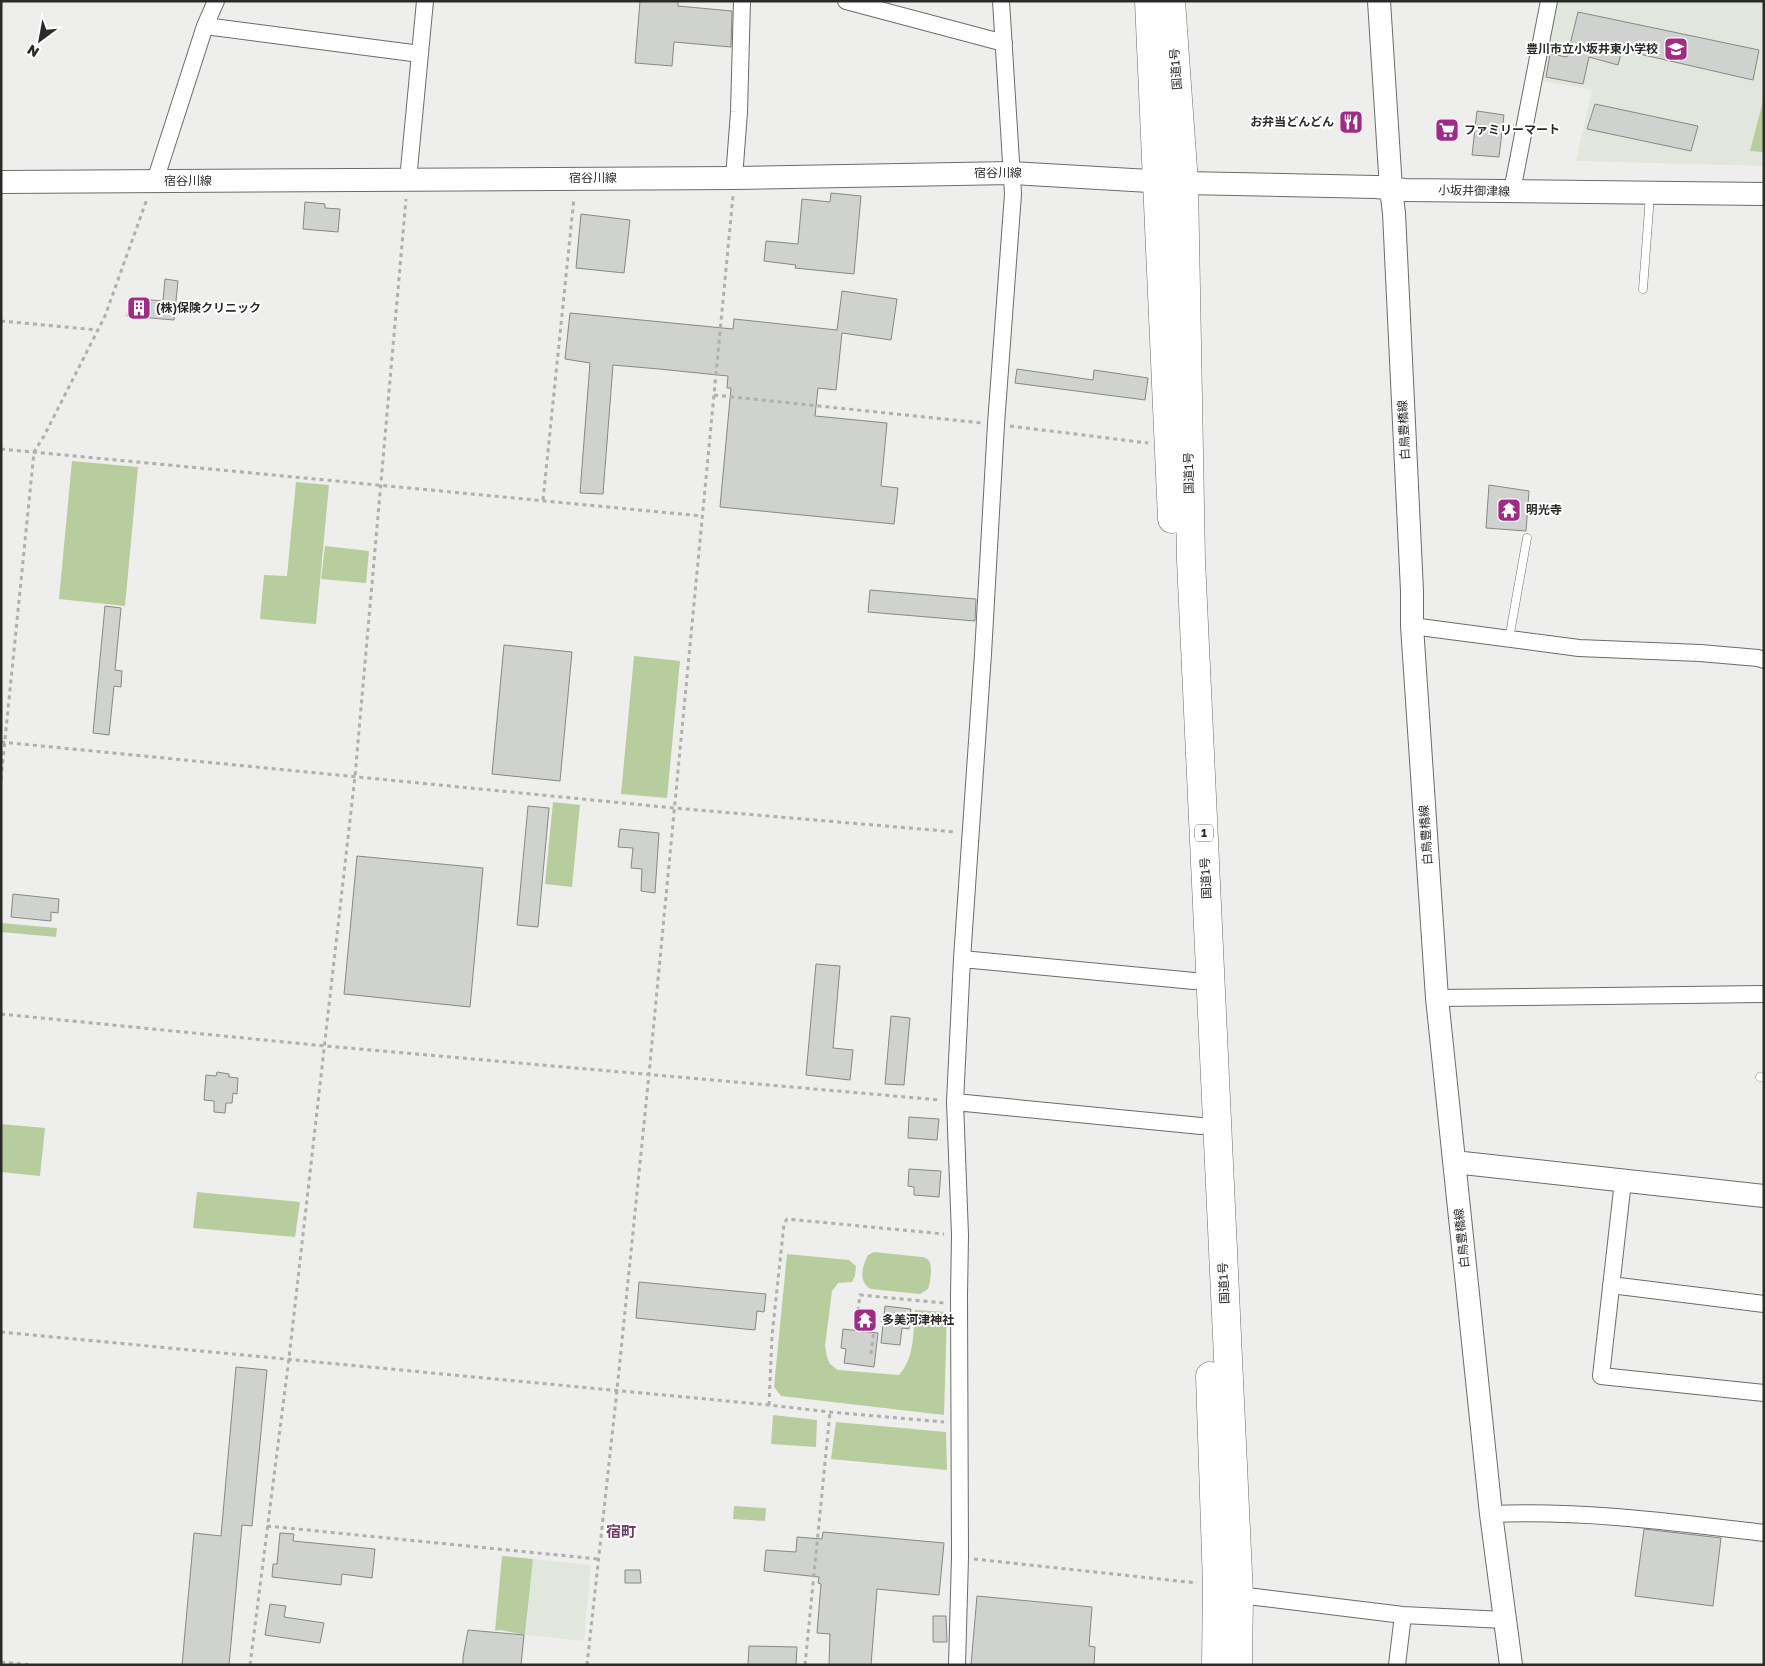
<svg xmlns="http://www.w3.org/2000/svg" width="1765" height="1666" viewBox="0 0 1765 1666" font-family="'Golos Text','Noto Sans JP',sans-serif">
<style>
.built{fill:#e2e7dd}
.green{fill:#b7cd9e}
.building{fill:#d0d2cf;stroke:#868885}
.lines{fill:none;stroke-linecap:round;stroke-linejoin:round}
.lane-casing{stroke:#6b6c69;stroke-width:9}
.street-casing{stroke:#6b6c69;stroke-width:18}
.secondary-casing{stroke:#6b6c69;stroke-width:24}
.highway-casing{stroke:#6b6c69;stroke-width:29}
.path{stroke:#afb0ad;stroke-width:3;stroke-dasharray:4 4;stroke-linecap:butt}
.lane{stroke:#fff;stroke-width:8}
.street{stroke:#fff;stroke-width:16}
.secondary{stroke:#fff;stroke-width:22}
.highway{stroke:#fff;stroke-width:28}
.labels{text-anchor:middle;stroke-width:4;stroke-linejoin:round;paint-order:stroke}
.shield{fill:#fff;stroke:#6a6b69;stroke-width:1}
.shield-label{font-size:11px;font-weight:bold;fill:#2a2b29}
.poi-label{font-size:12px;font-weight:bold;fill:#2a2b29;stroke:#fff;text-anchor:start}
.street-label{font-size:12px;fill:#2a2b29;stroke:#fff}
.quarter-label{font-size:15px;font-weight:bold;fill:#733863;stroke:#fff}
</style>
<rect width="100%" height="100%" fill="#eeefec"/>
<path class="built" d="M1556 1H1764V166L1576 161 1592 90 1542 81Z
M533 1559 591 1565 584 1641 526 1635Z"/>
<path class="green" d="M1764 97V152L1750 151Z
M72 461 138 467 125 606 59 599Z
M296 482 329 485 316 624 260 619 264 575 287 576Z
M325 546 369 551 366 583 321 579Z
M634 656 680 661 667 798 621 794Z
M553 802 580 805 572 887 545 884Z
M1 923 57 928 56 937 1 932Z
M1 1124 45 1128 40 1176 1 1172Z
M197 1192 300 1202 295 1237 193 1228Z
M874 1252 922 1257C924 1257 928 1259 929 1261 933 1265 930 1284 928 1289L920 1294 871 1289C858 1283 862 1266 868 1255Z
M787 1254 849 1260 856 1266 855 1276 852 1282 838 1283 832 1291 825 1346 827 1357 830 1364 838 1370 899 1375C915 1358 913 1332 915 1310L947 1312 944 1415 781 1396 774 1387Z
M773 1415 817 1420 816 1447 771 1444Z
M836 1422 946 1432 947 1470 831 1459Z
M734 1506 766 1508 765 1521 733 1519Z
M502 1556 533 1559 525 1635 500 1630 495 1631Z"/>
<path class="building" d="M640 1H678V6L732 11 731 47 674 42 672 66 635 63Z
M1578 12 1759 50 1753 80 1622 50 1618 65 1589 57 1583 84 1546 77 1550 54 1567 57Z
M1595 104 1698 126 1691 151 1587 129Z
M1477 111 1504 115 1499 157 1472 155Z
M831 193 861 196 854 274 795 268 796 265 764 261 766 241 798 244 802 199 830 202Z
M305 202 325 204V208L340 209 338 232 303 229Z
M581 214 630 220 624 273 576 268Z
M165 279 178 281 174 320 127 316 129 298 163 301Z
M842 291 897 299 891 340 842 333 836 390 818 388 815 416 887 423 881 486 898 488 894 524 720 507 731 388H727L728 376 659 369 613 365 603 494 580 493 590 363 565 359 570 313 733 329 734 319 837 330Z
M1017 369 1093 380 1094 370 1148 378 1145 400 1015 383Z
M1489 485 1529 491 1526 531 1486 528Z
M870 590 976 599 975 621 868 612Z
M105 606 121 608 115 670 122 671 121 687 114 686 109 735 93 733Z
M504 645 572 652 560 781 492 774Z
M528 806 549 808 538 927 517 925Z
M620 829 659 833 655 893 641 891 642 869 631 868 633 848 618 847Z
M357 856 483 868 470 1007 344 994Z
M13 894 59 899 58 913 51 912V921L11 917Z
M816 964 840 966 833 1048 853 1050 850 1080 806 1075Z
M891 1016 910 1018 904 1085 885 1084Z
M217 1072 229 1074V1077L238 1078 237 1094 233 1093 232 1103H226L225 1113 214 1112V1101L204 1100 206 1075 216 1076Z
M909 1117 939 1119 937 1140 908 1138Z
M909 1169 941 1171 939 1197 914 1195V1187L908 1186Z
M639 1282 766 1294 764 1312 757 1311 755 1330 636 1318Z
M885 1306 911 1309 909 1329 902 1328 900 1345 881 1343Z
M843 1329 878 1333 874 1367 844 1363 846 1349 841 1348Z
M236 1367 267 1370 252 1526 242 1525 229 1665H182L194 1533 221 1536Z
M1644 1529 1721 1538 1713 1606 1635 1596Z
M823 1532 944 1543 939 1595 877 1589 871 1665H829L830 1634 817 1633 821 1584 818 1583 819 1577 764 1571 766 1550 796 1552 797 1537 822 1539Z
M280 1533 294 1534 293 1541 375 1549 372 1578 342 1574 341 1585 272 1577 273 1564H277Z
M625 1570H640L641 1583H625Z
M977 1596 1092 1607 1089 1646 1095 1647 1094 1665H971Z
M270 1604 286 1606 284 1617 324 1623 320 1643 265 1635Z
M933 1616H946L947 1642H933Z
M468 1630 524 1635 521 1665H463V1657Z
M749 1646 797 1647 796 1665H748Z"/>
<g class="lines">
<g class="lane-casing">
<path id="lane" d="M1643 289 1650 195
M1509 639 1527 538
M1760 1077 1764 1078"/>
</g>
<g class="street-casing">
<path id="street" d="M846 1 1004 43
M205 26 420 54
M734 178 739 112 742 1
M408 180 425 1
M155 181 205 26 216 1
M1512 191 1549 1
M1412 626 1579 648 1700 653 1758 658 1764 660
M962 959 1194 981
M1437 998 1764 994
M955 1102 1201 1126
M1623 1181 1601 1376 1764 1393
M1611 1285 1764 1304
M1491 1514C1582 1510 1673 1522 1764 1533
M1239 1595 1403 1615 1504 1620
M957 1665 960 1557 959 1296 960 1235 955 1102 962 959 983 654 996 424 1013 194 1001 1
M1397 1665 1403 1615"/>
</g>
<g class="secondary-casing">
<path id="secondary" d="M1379 1 1391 189 1394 213 1412 591V626L1437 998 1491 1514 1511 1665
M1 182 734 178 1012 173 1184 183 1376 187 1405 190 1764 194
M1454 1162 1764 1196"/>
</g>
<g class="highway-casing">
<path id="highway" d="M1149 1 1172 519
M1171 1 1184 183 1191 560 1239 1595 1238 1665
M1210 1376 1217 1585 1216 1665"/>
</g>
<path class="path" d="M1 321 98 330
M714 395 982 423
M1010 426 1148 443
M1 449 702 516
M543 500 574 198
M1 742 674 808 956 832
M1 779 34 452 44 436 105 316 147 199
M1 1014 325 1046 940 1100
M857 1318 882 1321
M856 1327 860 1295 944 1303
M1 1332 769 1405 830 1412 944 1422
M871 1354 875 1320
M769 1405 772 1336 784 1224 787 1219 944 1234
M267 1526 598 1559
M974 1559 1197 1583
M1 1662 32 1665
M250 1665 289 1358 355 776 406 199
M587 1665 617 1390 649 1074 733 196
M805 1665 830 1412"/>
<use href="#lane" class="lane"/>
<use href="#street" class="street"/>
<use href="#secondary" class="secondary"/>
<use href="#highway" class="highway"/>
</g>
<defs>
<g id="school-square" transform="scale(1.25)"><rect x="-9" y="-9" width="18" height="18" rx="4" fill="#a02b85" stroke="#fff"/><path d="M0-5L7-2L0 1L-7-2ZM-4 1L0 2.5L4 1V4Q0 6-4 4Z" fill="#fff"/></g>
<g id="restaurant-square" transform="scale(1.25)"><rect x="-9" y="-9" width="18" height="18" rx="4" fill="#a02b85" stroke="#fff"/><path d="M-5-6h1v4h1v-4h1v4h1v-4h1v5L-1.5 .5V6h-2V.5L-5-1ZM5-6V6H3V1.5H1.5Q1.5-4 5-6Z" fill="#fff"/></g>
<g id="supermarket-square" transform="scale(1.25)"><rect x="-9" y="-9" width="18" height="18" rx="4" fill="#a02b85" stroke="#fff"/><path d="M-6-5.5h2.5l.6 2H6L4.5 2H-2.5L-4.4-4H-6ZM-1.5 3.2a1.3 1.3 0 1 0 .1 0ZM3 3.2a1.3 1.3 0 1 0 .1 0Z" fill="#fff"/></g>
<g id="building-square" transform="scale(1.25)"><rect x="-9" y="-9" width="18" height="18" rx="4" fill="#a02b85" stroke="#fff"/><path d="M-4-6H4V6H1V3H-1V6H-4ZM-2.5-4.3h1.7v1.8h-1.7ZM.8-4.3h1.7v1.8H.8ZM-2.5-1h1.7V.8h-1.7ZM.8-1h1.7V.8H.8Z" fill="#fff"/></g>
<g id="temple-square" transform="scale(1.25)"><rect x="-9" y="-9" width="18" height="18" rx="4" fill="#a02b85" stroke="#fff"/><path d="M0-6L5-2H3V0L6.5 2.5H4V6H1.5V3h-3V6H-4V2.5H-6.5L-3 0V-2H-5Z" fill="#fff"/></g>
</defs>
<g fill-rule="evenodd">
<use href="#school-square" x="1676" y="49"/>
<use href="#restaurant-square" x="1351" y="122"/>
<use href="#supermarket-square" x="1447" y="130"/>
<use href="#building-square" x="139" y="308"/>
<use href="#temple-square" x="1509" y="510"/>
<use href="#temple-square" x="865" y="1320"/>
</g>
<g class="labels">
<rect class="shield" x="1195" y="824.5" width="18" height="17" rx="4"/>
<g class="shield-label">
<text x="1204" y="837">1</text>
</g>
<g class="poi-label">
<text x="1658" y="53" text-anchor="end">豊川市立小坂井東小学校</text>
<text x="1334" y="126" text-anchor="end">お弁当どんどん</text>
<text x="1464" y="134">ファミリーマート</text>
<text x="156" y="312">(株)保険クリニック</text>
<text x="1526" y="514">明光寺</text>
<text x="882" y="1324">多美河津神社</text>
</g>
<g class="street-label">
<text transform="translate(1176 69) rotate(-94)" y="4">国道1号</text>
<text x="998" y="177">宿谷川線</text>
<text x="593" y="182">宿谷川線</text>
<text x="188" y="185">宿谷川線</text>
<text transform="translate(1474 191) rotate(1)" y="4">小坂井御津線</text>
<text transform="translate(1404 430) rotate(-93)" y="4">白鳥豊橋線</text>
<text transform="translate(1189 473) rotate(-91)" y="4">国道1号</text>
<text transform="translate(1426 835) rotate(-94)" y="4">白鳥豊橋線</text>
<text transform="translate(1206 878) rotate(-93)" y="4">国道1号</text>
<text transform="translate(1462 1238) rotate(-96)" y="4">白鳥豊橋線</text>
<text transform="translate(1224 1283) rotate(-93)" y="4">国道1号</text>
</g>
<g class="quarter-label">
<text x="621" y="1537">宿町</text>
</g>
</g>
<rect width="1765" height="1666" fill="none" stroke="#2a2b29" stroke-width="5"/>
<g transform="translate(40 40) rotate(212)" stroke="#ffffff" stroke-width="4" paint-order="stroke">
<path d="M0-4L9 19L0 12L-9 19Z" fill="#2a2b29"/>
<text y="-8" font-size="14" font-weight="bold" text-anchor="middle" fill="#2a2b29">N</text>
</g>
</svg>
